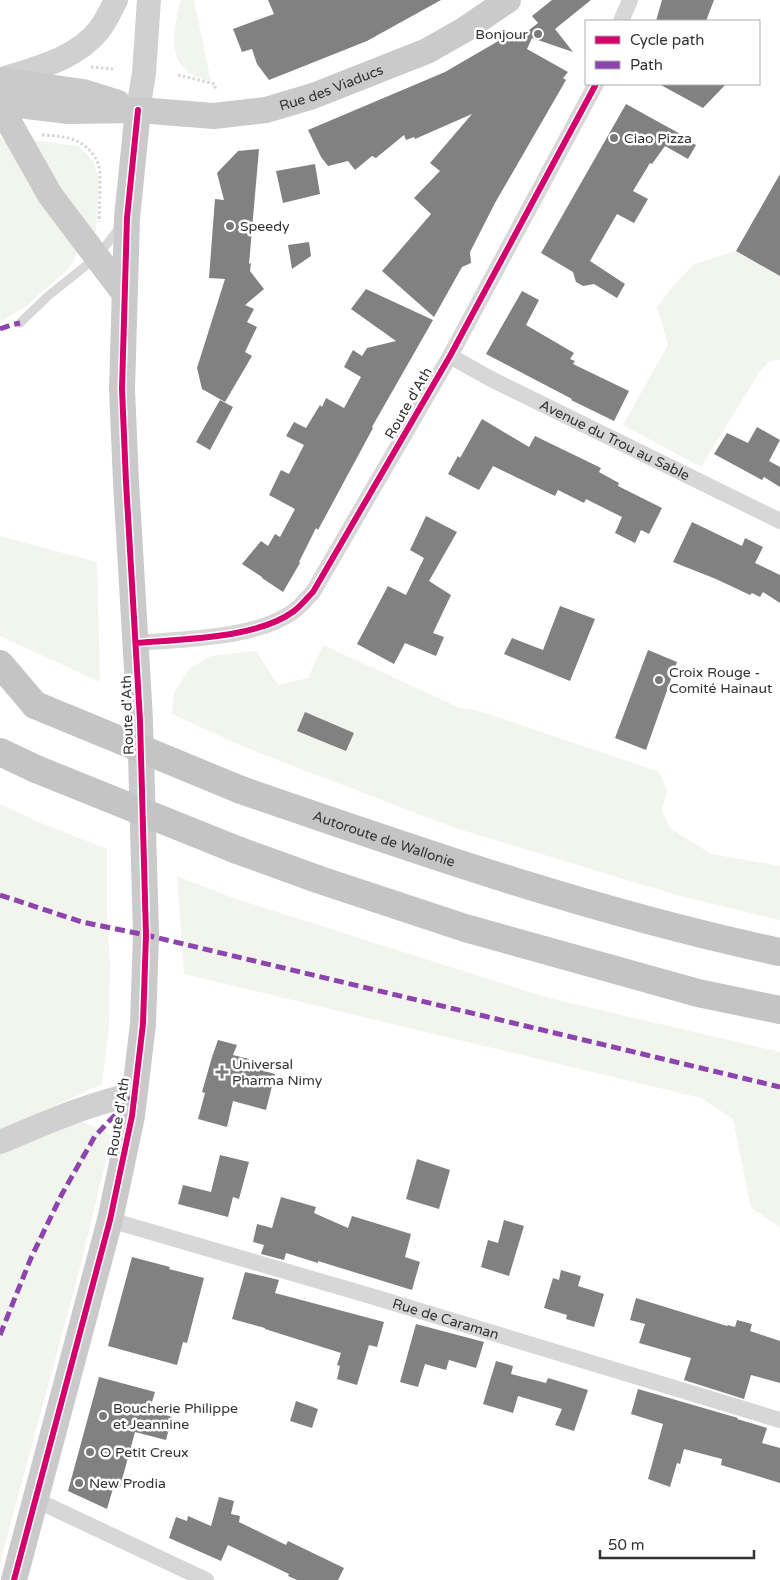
<svg xmlns="http://www.w3.org/2000/svg" width="780" height="1580" viewBox="0 0 780 1580" font-family="'Varela Round',sans-serif">
<style>
.green{fill:#f1f5ed}
.building{fill:#818181}
.lines{fill:none;stroke-linecap:round;stroke-linejoin:round}
.path{stroke:#d6d6d6;stroke-width:3;stroke-dasharray:2.5 2.5;stroke-linecap:butt}
.lane{stroke:#d7d7d7;stroke-width:9}
.street{stroke:#d7d7d7;stroke-width:16}
.secondary{stroke:#d0d0d0;stroke-width:24}
.primary{stroke:#cacaca;stroke-width:26}
.highway{stroke:#c4c4c4;stroke-width:28}
.highway-bridge{stroke:#c4c4c4;stroke-width:28}
.quiet{stroke:#8e44ad;stroke-width:5;stroke-dasharray:10 5;stroke-linecap:butt}
.cycleway-casing{stroke:#fff;stroke-width:9}
.cycleway{stroke:#d6006c;stroke-width:6}
.poi-dot{fill:#7a7a7a;stroke:#fff;stroke-width:2}
.labels{text-anchor:middle;stroke-width:5;stroke-linejoin:round;paint-order:stroke}
.poi-label{font-size:14px;fill:#333;stroke:#fff;text-anchor:start}
.street-label{font-size:14px;fill:#333;stroke:#fff}
</style>
<rect width="100%" height="100%" fill="#fff"/>
<path class="green" d="M180 0H194L211 82C163 68 173 40 180 0Z
M0 137 8 138 79 248 72 264 65 272 25 307 0 322Z
M30 140 79 146 94 162 99 181 96 230 92 239Z
M736 251 776 274 780 273V360L770 361 760 371 701 467 623 425 668 345 657 307 675 284 694 264Z
M0 536 97 562 100 682 0 636Z
M323 645 460 708 477 710 659 772 667 790 662 810 670 828 711 854 780 866V920L680 896 455 828 244 747 172 714 174 693 189 669 211 656 256 651 278 685 308 678Z
M0 804 36 821 107 849V917L110 962 109 1026 102 1084 0 1132Z
M177 876 233 898 549 998 780 1052V1227L751 1208 733 1119 701 1098 184 974Z
M79 1120 112 1135 81 1264 0 1563V1150Z"/>
<path class="building" d="M268 0H441L367 41 269 80 257 64 252 49 242 52 233 29 274 14Z
M552 0H591L555 29 573 52 532 38 527 49 568 72 563 78 566 80 495 203 470 252 471 263 462 267 434 317 382 271 431 214 414 198 440 171 430 163 472 114 415 139 414 137 406 140 404 135 376 158 372 156 355 170 348 161 328 166 321 157 308 130 445 72 507 36 514 42 538 23 532 16Z
M662 0H714L706 21H656Z
M659 84H726L703 108Z
M626 104 693 141 692 143 696 145 688 159 665 146 652 164 650 163 633 191 648 199 634 223 617 214 590 261 625 284 617 298 594 284 583 286 576 282 573 272 541 253Z
M259 149 249 264 251 263 250 271 264 289 245 305 254 309 247 322 257 327 245 352 252 356 225 402 202 389 197 368 225 279 209 278 215 199 224 200 217 173 238 151Z
M315 164 320 194 283 203 276 171Z
M780 174V276L736 251Z
M309 242 311 256 292 269 288 245Z
M366 289 433 320 372 427 373 428 318 530 316 528 299 562 300 563 283 592 262 578V577L242 564 261 541 268 546 275 534 280 537 295 509 269 495 281 470 289 474 304 445 286 436 294 422 306 428 320 405 322 407 326 398 344 408 361 377 344 367 353 350 362 356 367 348 396 341 351 309Z
M522 291 539 300 526 325 574 353 570 359 575 361 573 364 629 391 614 421 571 400 572 399 486 354Z
M220 400 233 407 210 450 196 442Z
M482 419 529 447 535 436 601 468 599 472 619 483 618 486 662 508 649 534 641 530 635 543 615 533 622 517 586 499 584 503 558 490 555 496 493 466 479 490 448 474 458 456 460 458Z
M757 427 780 440 769 461 780 467V487L764 477 762 480 714 454 727 433 748 443Z
M426 516 457 532 429 581 451 595 433 633 444 637 436 656 405 643 394 664 357 644 388 586 406 595 424 558 410 550Z
M692 522 742 546 745 538 763 547 755 563 780 575V603L763 592 760 597 752 593 750 595 716 579 673 562Z
M560 606 595 619 570 681 504 654 512 638 543 650Z
M648 650 677 662 646 750 615 738Z
M305 712 354 733 346 751 297 731Z
M218 1040 237 1045 233 1055 249 1059 247 1066 275 1074 266 1110 233 1101 227 1127 198 1119 205 1093 202 1092 212 1057Z
M220 1155 249 1162 239 1199 233 1197 228 1217 178 1204 183 1185 211 1192Z
M417 1159 450 1170 439 1209 406 1199Z
M281 1197 316 1207 314 1213 348 1228 352 1216 411 1234 405 1257 420 1262 412 1290 318 1261V1263L286 1253 284 1260 261 1254 264 1245 253 1242 257 1224 272 1228Z
M504 1220 524 1226 509 1276 481 1267 488 1240 498 1243Z
M132 1257 170 1267 169 1269 204 1278 187 1343 183 1342 177 1365 108 1346Z
M561 1270 581 1276 578 1286 604 1294 594 1327 566 1319 567 1315 544 1308 553 1278 559 1280Z
M245 1272 279 1280 275 1293 384 1322 377 1347 369 1345 357 1385 337 1379 340 1366 337 1365 341 1353 265 1329V1328L232 1319Z
M636 1298 727 1326 728 1325 735 1327 737 1320 752 1324 750 1331 780 1341V1383L751 1375 744 1399 684 1380 691 1358 639 1343 645 1324 630 1320Z
M416 1324 484 1342 476 1368 449 1360 446 1370 425 1364 418 1387 400 1382Z
M496 1361 513 1366 511 1374 546 1383 548 1378 588 1390 574 1431 555 1425 562 1409 518 1396 513 1413 483 1404Z
M99 1377 155 1392 151 1405 159 1408V1413L172 1417 166 1440 135 1432 120 1487 114 1485 107 1509 68 1491Z
M638 1389 738 1418 737 1419 767 1428 762 1443 780 1448V1483L721 1465 722 1459 684 1449 680 1464 677 1463 670 1487 648 1479 663 1424 631 1414Z
M296 1401 318 1409 312 1428 290 1421Z
M219 1497 234 1501 231 1514 240 1516 239 1522 286 1545 288 1541 344 1568 338 1580H297L288 1576 289 1574 228 1545 221 1561 169 1538 176 1517 187 1521 188 1516 211 1526Z"/>
<g class="lines">
<path class="path" d="M91 67 113 69
M178 75 215 84V90
M42 135C66 136 86 138 98 163 102 170 99 210 99 222"/>
<path class="lane" d="M20 323 48 296 98 256 119 228"/>
<g class="street">
<path d="M621 21 630 0"/>
<path id="s1" d="M450 356 491 379 780 521"/>
<path d="M136 643C181 639 257 639 294 611 301 606 307 598 313 592L450 356 596 84"/>
<path id="s2" d="M110 1220 374 1297 780 1420"/>
<path d="M36 1500 206 1580"/>
</g>
<path class="secondary" d="M0 80C35 68 75 60 99 30 106 21 111 10 116 0
M138 110 144 73 149 0
M0 1142C44 1124 87 1104 135 1094"/>
<g class="primary">
<path d="M0 80 83 92 118 103"/>
<path id="s3" d="M0 103 69 111 138 110 214 116 266 110 313 96 427 51 464 30 508 0"/>
<path d="M0 106 50 195 124 293"/>
<path d="M14 1580 110 1220 132 1116 143 1024 146 935 140 720 126 482 122 389 127 218 138 110"/>
</g>
<g class="highway">
<path d="M0 664 35 705"/>
<path d="M0 752 36 769"/>
<path id="s4" d="M241 790C418 851 596 913 780 952"/>
<path d="M237 850 320 880 465 928 698 993 780 1010"/>
</g>
<path class="highway-bridge" d="M35 705 241 790
M36 769 237 850"/>
<path class="quiet" d="M0 329 11 325 20 323
M0 895 82 922 146 935 780 1087
M0 1335 31 1258 62 1194 95 1136 134 1095"/>
<g class="cycleway-casing">
<path id="cycleway" d="M136 643C181 639 257 639 294 611 301 606 307 598 313 592L450 356 596 84
M14 1580 110 1220 132 1116 143 1024 146 935 140 720 126 482 122 389 127 218 138 110"/>
</g>
<use href="#cycleway" class="cycleway"/>
</g>
<g class="poi-dot">
<circle cx="538" cy="34" r="5"/>
<circle cx="614" cy="138" r="5"/>
<circle cx="230" cy="226" r="5"/>
<circle cx="659" cy="680" r="5"/>
<path d="M219.5 1064.5h5v5h5v5h-5v5h-5v-5h-5v-5h5z"/>
<circle cx="103" cy="1416" r="5"/>
<circle cx="90" cy="1452" r="5"/>
<circle cx="79" cy="1483" r="5"/>
</g>
<g class="labels">
<g class="poi-label">
<text x="528" y="39" text-anchor="end">Bonjour</text>
<text x="624" y="143">Ciao Pizza</text>
<text x="240" y="231">Speedy</text>
<text x="669" y="677">Croix Rouge -<tspan x="669" dy="16">Comité Hainaut</tspan></text>
<text x="232" y="1069">Universal<tspan x="232" dy="16">Pharma Nimy</tspan></text>
<text x="113" y="1413">Boucherie Philippe<tspan x="113" dy="16">et Jeannine</tspan></text>
<text x="100" y="1457">O Petit Creux</text>
<text x="89" y="1488">New Prodia</text>
</g>
<g class="street-label">
<text dy="5" stroke="none"><textPath href="#s3" startOffset="336">Rue des Viaducs</textPath></text>
<text transform="translate(408 403) rotate(-60)" y="5">Route d'Ath</text>
<text dy="5" stroke="none"><textPath href="#s1" startOffset="185">Avenue du Trou au Sable</textPath></text>
<text transform="translate(127 715) rotate(-92)" y="5">Route d'Ath</text>
<text dy="5" stroke="none"><textPath href="#s4" startOffset="151">Autoroute de Wallonie</textPath></text>
<text transform="translate(118 1117) rotate(-81)" y="5">Route d'Ath</text>
<text dy="5" stroke="none"><textPath href="#s2" startOffset="350">Rue de Caraman</textPath></text>
</g>
</g>
<rect x="585" y="20" width="175" height="65" fill="#ffffff" stroke="#adadad"/>
<rect x="595" y="36" width="25" height="8" fill="#d6006c" stroke="#adadad"/>
<text x="630" y="45" font-size="15" fill="#333333">Cycle path</text>
<rect x="595" y="61" width="25" height="8" fill="#8e44ad" stroke="#adadad"/>
<text x="630" y="70" font-size="15" fill="#333333">Path</text>
<path d="M600 1550v8h154v-8" fill="none" stroke="#333333" stroke-width="2.5"/>
<text x="608" y="1550" font-size="15" fill="#333333" stroke="#ffffff" stroke-width="4" paint-order="stroke">50 m</text>
</svg>
